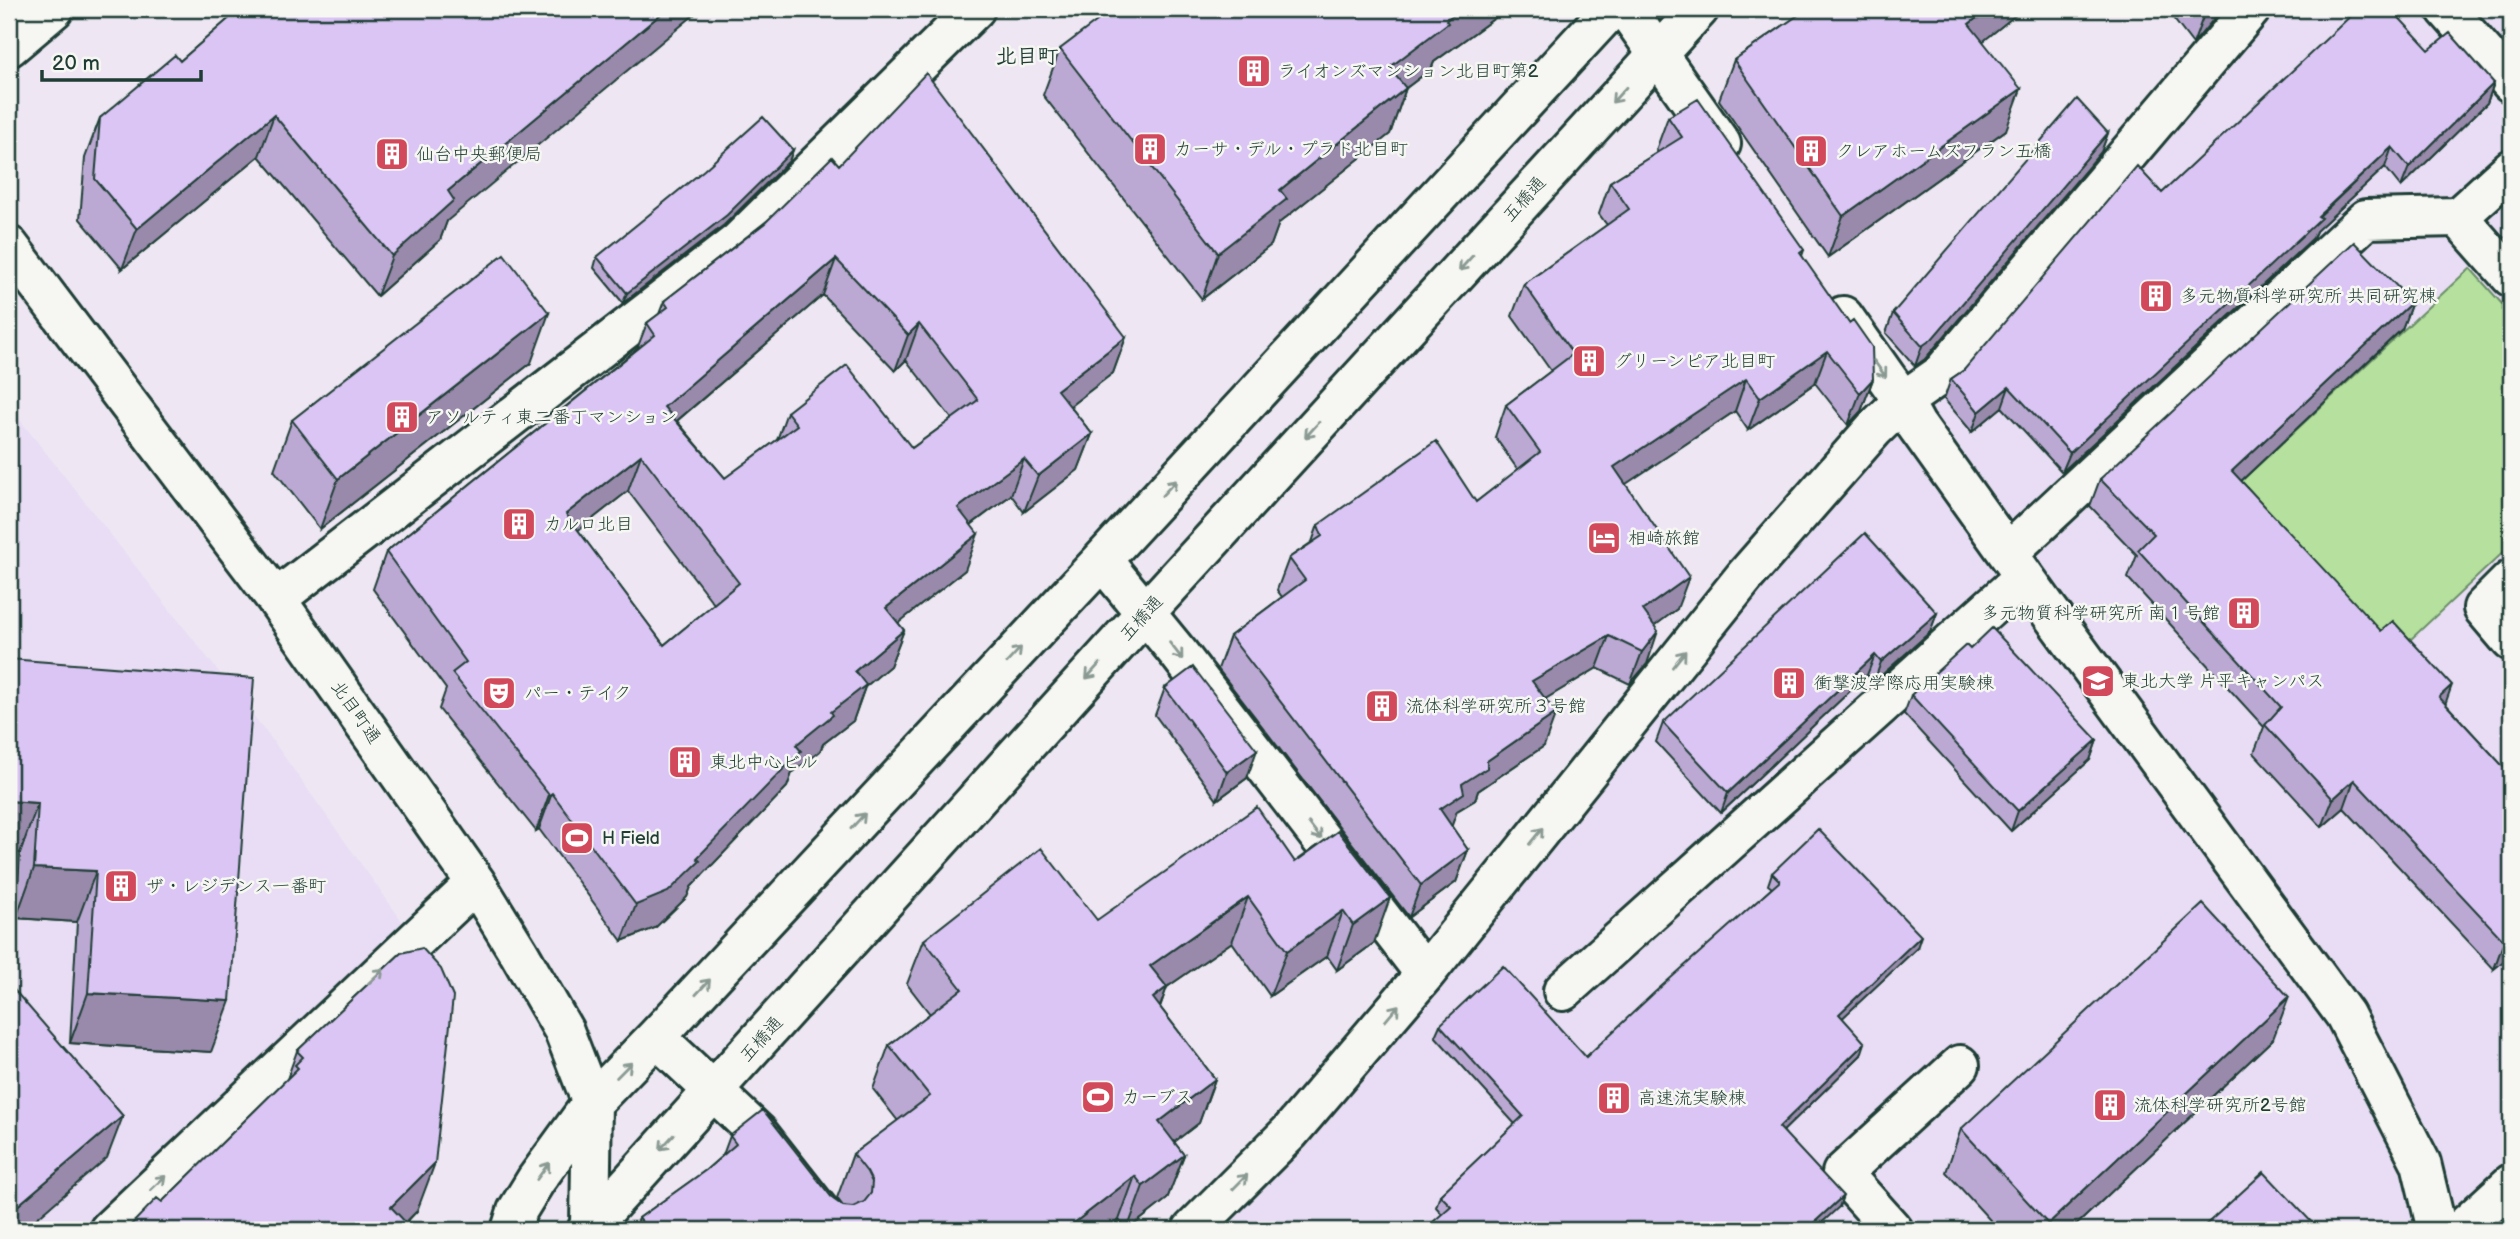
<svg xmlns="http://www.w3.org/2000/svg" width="2520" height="1239" viewBox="0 0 2520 1239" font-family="'Balsamiq Sans','Klee One',sans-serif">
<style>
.built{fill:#e8ddf4}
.green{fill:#b5e09d;stroke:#6a8e68;stroke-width:2}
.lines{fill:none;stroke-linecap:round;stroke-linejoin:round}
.minor-casing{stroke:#1f3d34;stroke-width:44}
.highway-casing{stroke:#1f3d34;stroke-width:44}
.minor{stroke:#f6f6f2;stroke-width:38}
.highway{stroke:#f6f6f2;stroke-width:38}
.wall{fill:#bca9d3;stroke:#1f3d34;stroke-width:2;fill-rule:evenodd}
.shaded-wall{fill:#998aac;stroke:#1f3d34;stroke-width:2}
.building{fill:#dbc5f5;stroke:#1f3d34;stroke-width:2;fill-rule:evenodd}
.oneway{stroke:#8a9a93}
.labels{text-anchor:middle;stroke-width:5;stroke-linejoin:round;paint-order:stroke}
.poi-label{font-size:18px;fill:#1f3d34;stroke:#f6f6f2;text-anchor:start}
.street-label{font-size:18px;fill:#1f3d34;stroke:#f6f6f2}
.quarter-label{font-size:21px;font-weight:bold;fill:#1f3d34;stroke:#f6f6f2}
</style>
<rect width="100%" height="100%" fill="#eee7f3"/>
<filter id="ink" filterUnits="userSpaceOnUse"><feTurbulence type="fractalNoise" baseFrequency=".0143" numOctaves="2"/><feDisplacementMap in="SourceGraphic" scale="14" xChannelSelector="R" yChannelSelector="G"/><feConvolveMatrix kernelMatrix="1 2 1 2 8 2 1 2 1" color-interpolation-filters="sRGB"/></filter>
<g filter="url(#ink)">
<path class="built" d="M2271 9H2511V1230H1214L1890 434 1930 409 2271 12Z
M9 406 268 734 407 928 172 1145 83 1230H9Z"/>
<path class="green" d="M2470 268 2511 314V545L2391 658 2222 499Z"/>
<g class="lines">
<g class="minor-casing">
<path id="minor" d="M1626 9 1721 144
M2446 9 2511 83
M2458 217 2511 277
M9 246 276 599 476 883 519 953 564 1031 592 1103 590 1225
M1843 316 1903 401 1916 425 2049 611 2345 1015 2421 1163 2437 1230
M2008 553 2366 219 2458 217 2511 169
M1102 560 1179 654 1425 974
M2511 580 2483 608 2511 641
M276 599 738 242 975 9
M1563 991 2024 577
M656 1037 758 1133 834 1230
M109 1230 476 883
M511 1230 517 1211 536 1180 592 1103 656 1037 1102 560 1611 9
M587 1230 1146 612 1699 9
M1192 1230 1290 1132 1425 974 1746 575 1874 429 1903 401 1940 375 2251 9
M1893 1230 1842 1173 1960 1065
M2461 1230 2511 1184"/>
</g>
<g class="highway-casing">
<path id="highway" d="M9 47 54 9"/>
</g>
<use href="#minor" class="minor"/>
<use href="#highway" class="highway"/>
</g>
<path class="wall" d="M240 9 447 221 440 240 377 296 259 156 122 269 80 219 85 158 100 118 180 61Z
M1807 9H2023L1983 41 2006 130 1828 257 1719 100 1734 60Z
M2166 9H2222L2193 44Z
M1496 17 1434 62 1431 69 1406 88 1390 134 1279 223 1271 245 1202 299 1043 95 1060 49Z
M2429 50 2494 83 2487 103 2401 187 2385 167 2316 231 2313 238 2062 472 2002 407 1972 432 1944 399 1951 379 1964 370 2162 193Z
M1668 117 1804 250 1802 256 1873 379 1861 411 1848 425 1815 383 1748 430 1735 411 1625 484 1677 609 1654 626 1647 664 1630 684 1597 668 1545 699 1544 746 1478 791 1475 800 1457 811 1451 826 1468 850 1456 882 1409 917 1218 669 1230 636 1282 597 1277 590 1289 558 1312 542 1318 525 1476 502 1518 470 1495 437 1506 405 1551 371 1512 316 1524 284 1607 225 1599 214 1610 182 1658 152 1656 150Z
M2108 133 2101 152 1925 359 1915 366 1886 333 1893 313Z
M793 150 789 161 724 225 623 303 594 268 597 257Z
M839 165 1126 337 1113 373 1070 406 1092 434 1078 470 1024 512 1011 495 971 525 965 570 898 623 904 630 890 666 865 687 853 721 823 744 820 751 792 773 787 787 691 887 687 897 655 928 622 941 539 829 536 831 439 709 446 689 373 589 386 552 637 349 647 323 659 314 664 301ZM823 295 895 371 906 360 952 419 912 448 787 412 777 440 725 478 677 421ZM628 491 714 604 664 645 578 530Z
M2412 302 2402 329 2241 481 2511 775V955L2494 969 2344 808 2322 827 2254 753 2264 727 2128 578 2137 555 2090 506 2100 479Z
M531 363 320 529 274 470 292 420Z
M1937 613 1930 632 1874 682 1867 675 1721 813 1656 742 1663 723Z
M1970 649 2097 740 2090 760 2011 831 1904 714 1911 695Z
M9 659 211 1052 70 1043 77 922 16 918 20 853Z
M1165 688 1247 778 1217 800 1155 715Z
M1295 862 1374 943 1337 970 1327 956 1270 996 1232 942 1167 987 1160 1007 1215 1079 1199 1123 1174 1142 1184 1155 1167 1199 1127 1230 1119 1220 1106 1230H635L639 1218 706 1170 723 1155 730 1136 843 1206 837 1198 853 1154 898 1121 873 1089 889 1045 930 1014 907 984 924 940 1097 920Z
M1772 873 1917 948 1842 1018 1861 1055 1783 1131 1839 1207 1442 1214 1436 1207 1440 1195 1515 1124 1435 1036 1440 1025 1586 1057 1772 888 1768 885Z
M401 953 417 1211 406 1223 162 1202 287 1079 297 1051Z
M2273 1039 2071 1230H1999L1946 1172 1961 1129Z"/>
<path class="shaded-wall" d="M667 9H701L447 221 440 240 377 296 392 256 448 191Z
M1461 9H1499L1496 17 1434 62 1431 69 1372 114 1389 68 1446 20Z
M1988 9H2023L1954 65 1969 24Z
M2206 9H2222L2193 44Z
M2494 83 2487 103 2401 187 2409 167Z
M1406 88 1390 134 1279 223 1271 245 1202 299 1218 253 1280 190Z
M2021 89 2006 130 1828 257 1843 216Z
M274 115 259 156 122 269 137 229Z
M2108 133 2101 152 1925 359 1915 366 1922 346Z
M2392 147 2385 167 2316 231 2313 238 2062 472 2070 453Z
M793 150 789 161 724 225 623 303 627 293Z
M836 259 823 295 651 443 664 407Z
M2412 302 2402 329 2222 499 2232 471Z
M549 313 531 363 320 529 338 479Z
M919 324 906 360 895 371 908 335Z
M1126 337 1113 373 1044 426 1057 390Z
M1827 351 1815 383 1748 430 1760 398Z
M1746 379 1735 411 1602 500 1614 467Z
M1873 379 1861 411 1848 425 1860 393Z
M2009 387 2002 407 1972 432 1979 412Z
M1092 434 1078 470 1024 512 1038 476Z
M641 455 628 491 553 550 566 514Z
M1024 459 1011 495 945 544 958 508Z
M978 534 965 570 872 644 886 608Z
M1689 577 1677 609 1632 643 1643 610Z
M1937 613 1930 632 1874 682 1881 662Z
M904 630 890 666 865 687 853 721 823 744 820 751 792 773 787 787 691 887 687 897 655 928 622 941 636 905 697 858 796 745 831 712 855 671Z
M1658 631 1647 664 1630 684 1642 652Z
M1609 636 1597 668 1520 714 1532 681Z
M1875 655 1867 675 1721 813 1728 793Z
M2452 685 2442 713 2439 697Z
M1556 713 1544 746 1478 791 1475 800 1457 811 1452 825 1428 842 1440 809 1462 784 1487 761Z
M2097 740 2090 760 2011 831 2018 811Z
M1257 750 1247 778 1217 800 1227 772Z
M2354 780 2344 808 2322 827 2333 799Z
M552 793 539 829 536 831 549 795Z
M9 801 38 803 20 853H9Z
M1468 850 1456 882 1409 917 1421 885Z
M34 868 96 871 77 922 16 918Z
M1248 897 1232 942 1134 1010 1150 966Z
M1390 898 1374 943 1337 970 1353 925Z
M1343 911 1327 956 1270 996 1287 951Z
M1921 936 1917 948 1834 1026 1839 1014Z
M2511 936V955L2494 969 2504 941Z
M1167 987 1151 1032 1153 998Z
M88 993 230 1001 211 1052 70 1043Z
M2289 997 2273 1039 2071 1230H2046L2048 1224Z
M1865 1043 1861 1055 1775 1139 1779 1127Z
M1215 1079 1199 1123 1142 1167 1159 1122Z
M123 1116 107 1158 23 1230H9V1213Z
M1184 1155 1167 1199 1127 1230 1143 1186Z
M435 1163 417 1211 398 1230 391 1207Z
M1135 1176 1119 1220 1106 1230H1065Z
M1843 1196 1839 1207 1814 1230H1806Z"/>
<path class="building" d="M240 9H667L448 191 454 200 392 256 274 115 137 229 95 179 100 118 175 55 180 61Z
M1113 9H1461L1446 20 1448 23 1389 68 1406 88 1280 190 1287 199 1218 253 1060 49Z
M1807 9H1988L1969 24 2021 89 1843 216 1734 60Z
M2358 9H2391L2429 50 2450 33 2494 83 2409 167 2392 147 2318 216 2321 218 2070 453 2009 387 1979 412 1951 379 1964 370 2137 166 2162 193Z
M926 73 1126 337 1057 390 1092 434 1038 476 1024 459 958 508 978 534 886 608 904 630 855 671 866 685 831 712 833 715 796 745 801 751 697 858 700 861 668 892 636 905 552 793 549 795 452 673 466 662 386 552 655 335 647 323 668 307 664 301 765 223 832 157 839 165ZM836 259 908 335 919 324 978 400 912 448 847 365 787 412 797 425 725 478 664 407ZM641 455 739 583 664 645 566 514Z
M1698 99 1804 250 1800 253 1849 323 1853 320 1872 347 1873 379 1860 393 1827 351 1760 398 1746 379 1614 467 1689 577 1643 610 1658 631 1642 652 1609 636 1532 681 1556 713 1487 761V768L1462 784 1464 793 1440 809 1468 850 1421 885 1230 636 1305 580 1289 558 1322 536 1318 525 1436 441 1476 502 1540 452 1506 405 1573 354 1524 284 1629 209 1610 182 1682 137 1668 117Z
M2077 99 2108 133 1932 339 1922 346 1893 313Z
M763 117 793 150 727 215 627 293 597 257 704 170Z
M2354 242 2412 302 2232 471 2381 631 2393 621 2452 685 2439 697 2511 775V936L2504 941 2354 780 2333 799 2265 725 2281 707 2138 550 2154 534 2100 479Z
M504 254 549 313 338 479 292 420Z
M1865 533 1937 613 1881 662 1875 655 1728 793 1663 723Z
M1992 628 2097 740 2018 811 1911 695 1966 645 1970 649Z
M9 659 254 678 230 1001 88 993 96 871 34 868 38 803 9 801Z
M1193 667 1257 750 1227 772 1165 688Z
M1257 807 1295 862 1338 831 1390 898 1353 925 1343 911 1287 951 1248 897 1150 966 1167 987 1153 998 1215 1079 1159 1122 1184 1155 1143 1186 1135 1176 1065 1230H648L639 1218 706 1170 736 1144 730 1136 763 1110 833 1199 843 1206 853 1207 864 1202 871 1193 872 1182 867 1172 853 1154 930 1096 889 1045 962 989 924 940 1041 848 1097 920Z
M1818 829 1921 936 1839 1014 1865 1043 1779 1127 1843 1196 1806 1230H1424L1451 1206 1440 1195 1523 1116 1440 1025 1503 966 1586 1057 1654 993 1780 881 1772 873Z
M2203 904 2289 997 2048 1224 1961 1129Z
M422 948 441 969 453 997 435 1163 391 1207 413 1230H126L157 1198 162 1202 298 1068 295 1065 303 1057 297 1051 401 953Z
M9 984 123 1116 9 1213Z
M2264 1172 2319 1230H2200Z"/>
<defs><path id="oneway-shaft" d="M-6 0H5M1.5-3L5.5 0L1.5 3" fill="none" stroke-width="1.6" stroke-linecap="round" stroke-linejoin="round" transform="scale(1.75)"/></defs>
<g class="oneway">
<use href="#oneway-shaft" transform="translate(1619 95) rotate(132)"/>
<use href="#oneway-shaft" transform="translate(1466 263) rotate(132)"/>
<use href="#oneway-shaft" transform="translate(1880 369) rotate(54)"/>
<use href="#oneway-shaft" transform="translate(1312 430) rotate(132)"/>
<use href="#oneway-shaft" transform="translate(1169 488) rotate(-47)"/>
<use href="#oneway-shaft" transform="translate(1176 651) rotate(52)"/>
<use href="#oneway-shaft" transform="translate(1014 655) rotate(-47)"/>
<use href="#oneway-shaft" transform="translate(1679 659) rotate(-51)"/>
<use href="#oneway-shaft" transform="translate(1093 671) rotate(132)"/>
<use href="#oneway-shaft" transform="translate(858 821) rotate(-47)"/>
<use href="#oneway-shaft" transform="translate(1315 831) rotate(52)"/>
<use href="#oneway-shaft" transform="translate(1536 836) rotate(-51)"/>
<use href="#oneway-shaft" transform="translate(376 976) rotate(-44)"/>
<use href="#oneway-shaft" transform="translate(703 987) rotate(-47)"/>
<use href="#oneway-shaft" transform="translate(1392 1013) rotate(-50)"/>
<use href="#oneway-shaft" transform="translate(624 1070) rotate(-45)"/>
<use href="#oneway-shaft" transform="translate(667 1142) rotate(133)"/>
<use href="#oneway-shaft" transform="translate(543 1171) rotate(-54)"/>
<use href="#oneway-shaft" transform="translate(1240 1182) rotate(-45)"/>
<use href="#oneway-shaft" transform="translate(158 1183) rotate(-44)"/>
</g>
</g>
<defs>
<g id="building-square" transform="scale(1.75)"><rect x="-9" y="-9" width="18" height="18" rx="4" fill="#d1495b" stroke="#f6f6f2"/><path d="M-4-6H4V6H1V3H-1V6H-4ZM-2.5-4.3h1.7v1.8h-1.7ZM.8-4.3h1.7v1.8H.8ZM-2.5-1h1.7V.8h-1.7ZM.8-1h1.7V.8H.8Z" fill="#fff"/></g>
<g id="hotel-square" transform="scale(1.75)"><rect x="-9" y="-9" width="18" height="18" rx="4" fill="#d1495b" stroke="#f6f6f2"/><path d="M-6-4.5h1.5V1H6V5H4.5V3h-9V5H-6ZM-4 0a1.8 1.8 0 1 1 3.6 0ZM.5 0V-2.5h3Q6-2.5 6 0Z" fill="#fff"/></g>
<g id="university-square" transform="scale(1.75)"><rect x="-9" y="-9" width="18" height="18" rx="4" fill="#d1495b" stroke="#f6f6f2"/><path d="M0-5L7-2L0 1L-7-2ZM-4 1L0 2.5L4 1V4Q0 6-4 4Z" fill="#fff"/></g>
<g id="theatre-square" transform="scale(1.75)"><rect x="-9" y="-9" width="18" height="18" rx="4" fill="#d1495b" stroke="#f6f6f2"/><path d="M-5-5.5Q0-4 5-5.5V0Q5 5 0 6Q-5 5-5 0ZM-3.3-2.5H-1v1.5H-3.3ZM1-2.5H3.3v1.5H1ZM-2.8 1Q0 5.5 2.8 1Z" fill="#fff"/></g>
<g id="stadium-square" transform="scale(1.75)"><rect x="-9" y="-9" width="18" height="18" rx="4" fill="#d1495b" stroke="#f6f6f2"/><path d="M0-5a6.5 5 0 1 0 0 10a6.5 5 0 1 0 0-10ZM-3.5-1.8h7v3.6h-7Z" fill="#fff"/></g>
</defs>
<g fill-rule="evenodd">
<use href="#building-square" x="1254" y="71"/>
<use href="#building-square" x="1150" y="149"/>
<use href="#building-square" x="1811" y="151"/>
<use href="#building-square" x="392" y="154"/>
<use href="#building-square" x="2156" y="296"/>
<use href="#building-square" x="1589" y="361"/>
<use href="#building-square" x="402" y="417"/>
<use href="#building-square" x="519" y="524"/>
<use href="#hotel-square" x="1604" y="538"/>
<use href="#building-square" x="2244" y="613"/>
<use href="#university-square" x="2098" y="681"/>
<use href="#building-square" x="1789" y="683"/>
<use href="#theatre-square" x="499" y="693"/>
<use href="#building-square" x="1382" y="706"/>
<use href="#building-square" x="685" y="762"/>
<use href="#stadium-square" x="577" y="838"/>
<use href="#building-square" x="121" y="886"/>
<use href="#stadium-square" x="1098" y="1097"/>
<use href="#building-square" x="1614" y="1098"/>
<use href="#building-square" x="2110" y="1105"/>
</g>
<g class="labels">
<g class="poi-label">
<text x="1278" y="77">ライオンズマンション北目町第2</text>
<text x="1174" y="155">カーサ・デル・プラド北目町</text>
<text x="1836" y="157">クレアホームズフラン五橋</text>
<text x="416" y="160">仙台中央郵便局</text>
<text x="2180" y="302">多元物質科学研究所 共同研究棟</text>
<text x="1614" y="367">グリーンピア北目町</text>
<text x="426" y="423">アソルティ東二番丁マンション</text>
<text x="544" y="530">カルロ北目</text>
<text x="1628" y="544">相崎旅館</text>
<text x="2220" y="619" text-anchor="end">多元物質科学研究所 南１号館</text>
<text x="2122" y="687">東北大学 片平キャンパス</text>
<text x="1814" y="689">衝撃波学際応用実験棟</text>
<text x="524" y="699">パー・テイク</text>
<text x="1406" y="712">流体科学研究所３号館</text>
<text x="710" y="768">東北中心ビル</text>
<text x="602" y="844">H Field</text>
<text x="146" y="892">ザ・レジデンス一番町</text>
<text x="1122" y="1103">カーブス</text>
<text x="1638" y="1104">高速流実験棟</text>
<text x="2134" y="1111">流体科学研究所2号館</text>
</g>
<g class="street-label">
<text transform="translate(1524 199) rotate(-48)" y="6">五橋通</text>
<text transform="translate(1141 618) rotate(-48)" y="6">五橋通</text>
<text transform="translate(356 712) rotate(55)" y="6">北目町通</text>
<text transform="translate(761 1039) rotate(-48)" y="6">五橋通</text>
</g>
<g class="quarter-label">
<text x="1027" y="63">北目町</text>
</g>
</g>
<rect width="2520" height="1239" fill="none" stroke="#f6f6f2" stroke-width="35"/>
<rect x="18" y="18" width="2485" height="1204" fill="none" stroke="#1f3d34" stroke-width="2.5" filter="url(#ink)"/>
<path d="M42 70v10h159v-10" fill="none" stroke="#1f3d34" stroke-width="3.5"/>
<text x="52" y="70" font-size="21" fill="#1f3d34" stroke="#f6f6f2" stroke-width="5" paint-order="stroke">20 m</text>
</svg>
